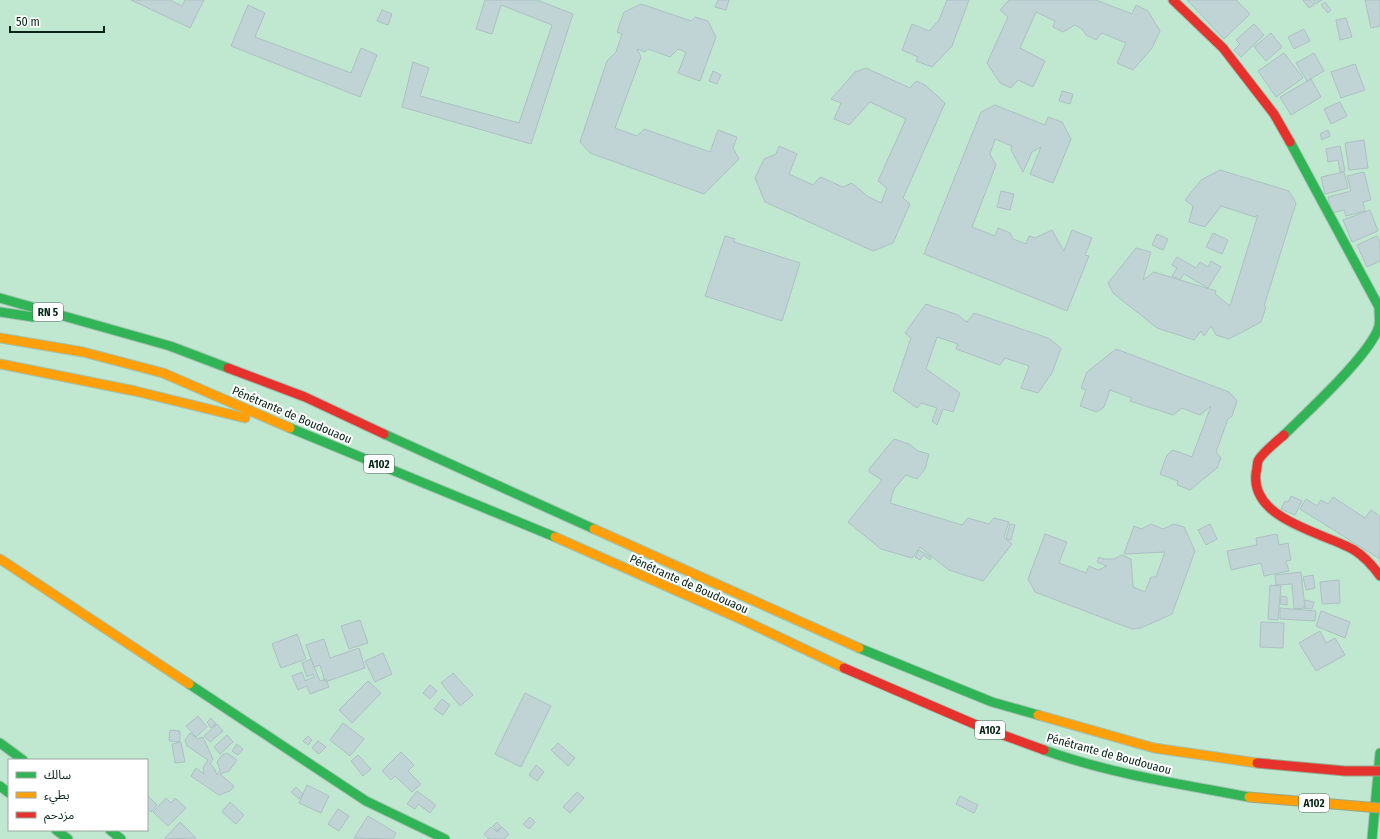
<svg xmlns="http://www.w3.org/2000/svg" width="1380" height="839" viewBox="0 0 1380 839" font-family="'Fira Sans Condensed','Noto Sans Arabic',sans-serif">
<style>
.building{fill:#c0d4d6;stroke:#adc0c3}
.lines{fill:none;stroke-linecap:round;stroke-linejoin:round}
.fast-casing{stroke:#a2c2b1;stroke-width:11}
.slow-casing{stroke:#a2c2b1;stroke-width:11}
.jam-casing{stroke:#a2c2b1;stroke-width:11}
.fast{stroke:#30b455;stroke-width:9}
.slow{stroke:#ff9f0a;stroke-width:9}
.jam{stroke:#e5322d;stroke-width:9}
.slow-bridge-casing{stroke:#97a787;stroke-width:11;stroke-linecap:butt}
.jam-bridge-casing{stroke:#97a787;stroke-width:11;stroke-linecap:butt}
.slow-bridge{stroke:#ff9f0a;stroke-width:9}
.jam-bridge{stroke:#e5322d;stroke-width:9}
.labels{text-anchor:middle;stroke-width:4;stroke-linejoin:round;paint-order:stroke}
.shield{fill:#fff;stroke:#51665c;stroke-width:1}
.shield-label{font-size:11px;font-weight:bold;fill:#062516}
.street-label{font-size:12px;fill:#062516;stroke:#fff}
</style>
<rect width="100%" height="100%" fill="#c0e7d0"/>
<path class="building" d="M131 0H170L182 6 185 0H204L190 28Z
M485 0H537L573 14 531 144 402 107 413 62 429 68 420 96 519 123 552 25 501 5 492 34 476 29Z
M718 0H729L726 10 715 7Z
M947 0H969L952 46 932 67 916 61 918 57 902 50 912 24 929 31 939 20Z
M1009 0H1096L1132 14 1136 5 1148 11 1160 31 1152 48 1133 70 1117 63 1126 43 1102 33 1096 40 1086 35 1082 29 1075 25 1063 32 1053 27 1055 21 1036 12 1020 48 1045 61 1033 87 1018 80 1011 88 1000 83 987 63 1008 17 1000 10Z
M1187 0H1236L1250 14 1224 39Z
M1303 0H1310L1314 5 1309 8Z
M1313 0H1322L1315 4Z
M1365 0H1380V26L1371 28Z
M1325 2 1331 10 1328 13 1321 5Z
M641 4 691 21 695 17 708 21 716 37 700 81 678 73 686 52 678 49 670 57 648 49 645 52 637 49 641 57 615 128 637 136 644 129 710 152 718 130 737 137 733 148 739 159 704 194 590 153 580 142 607 61 616 52 622 34 617 32 624 12Z
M248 5 265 13 255 37 351 73 361 48 377 55 360 97 231 46Z
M382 10 392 14 388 25 377 21Z
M1346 18 1352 37 1340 40 1336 20Z
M1254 24 1264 35 1241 57 1234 50 1240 44 1236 40Z
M1304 29 1310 41 1294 49 1288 37Z
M1271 33 1282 47 1266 61 1254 47Z
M1284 53 1303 78 1276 97 1258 71Z
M1314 53 1324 71 1307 81 1296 63Z
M1355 64 1365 90 1341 98 1331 72Z
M866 68 910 88 916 81 925 85 945 103 903 198 910 204 893 243 873 251 765 202 755 178 764 159 776 154 779 146 797 154 789 174 813 185 820 177 843 187 852 183 867 196 881 203 887 188 878 181 906 119 870 102 849 125 834 119 841 103 831 99 855 72Z
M713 71 721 75 717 84 709 81Z
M1311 79 1321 97 1291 115 1280 97Z
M1062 91 1073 94 1070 104 1059 101Z
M1340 102 1347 116 1331 124 1324 109Z
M995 105 1045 125 1048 117 1062 122 1071 139 1053 183 1030 174 1041 147 1032 152 1023 172 1011 150 1012 146 995 139 990 154 996 165 972 227 995 236 998 228 1010 233 1013 239 1026 244 1029 236 1035 238 1052 230 1064 251 1072 230 1092 238 1085 255 1089 256 1067 311 924 254 981 112Z
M1328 130 1330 136 1322 140 1320 134Z
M1364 140 1368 168 1349 170 1345 143Z
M1340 146 1345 171 1340 172 1338 160 1328 162 1326 149Z
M1220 170 1289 191 1296 203 1264 306 1266 307 1261 322 1229 339 1216 335 1211 326 1204 336 1201 331 1194 340 1157 328 1113 293 1108 283 1136 248 1151 252 1143 280 1154 272 1216 291 1215 294 1230 306 1258 215 1255 217 1221 206 1205 227 1189 222 1193 206 1185 200 1201 180Z
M1344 172 1348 188 1325 194 1321 177Z
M1364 172 1371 200 1363 202 1365 211 1346 216 1344 210 1332 213 1328 197 1351 191 1347 176Z
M1001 191 1014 194 1010 210 997 207Z
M1370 210 1378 231 1352 242 1343 220Z
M1213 233 1228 240 1222 254 1206 247Z
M1157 234 1168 239 1163 250 1152 245Z
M725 236 735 239 734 242 800 263 782 321 705 296Z
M1377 236 1380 242V261L1367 267 1357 245Z
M1177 257 1196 268 1200 262 1208 267 1211 261 1221 267 1208 288 1184 274 1180 280 1172 276 1177 268 1172 265Z
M926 304 958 315 967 322 974 313 1048 338 1061 348 1052 373 1038 393 1021 388 1029 366 1005 358 1000 365 956 349 958 344 937 337 926 369 960 393 953 412 943 409 937 425 932 421 937 408 921 403 917 408 893 391 911 338 905 333Z
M1116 349 1229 392 1237 401 1232 416 1228 419 1216 452 1221 458 1217 468 1190 490 1177 485 1178 481 1160 474 1167 455 1173 450 1192 457 1211 406 1200 415 1182 408 1173 415 1130 401 1132 398 1110 390 1104 407 1097 412 1080 406 1086 390 1081 388 1087 372Z
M894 439 909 444 918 451 929 454 925 469 917 479 906 475 894 489 890 503 962 525 968 518 989 524 994 518 1009 522 1004 537 1012 544 983 581 949 570 920 547 912 558 881 549 848 522 882 480 869 472 870 468Z
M1291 496 1302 501 1295 515 1281 509 1285 501 1288 502Z
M1333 497 1365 518 1371 510 1380 516V559L1300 509 1306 499 1317 506 1321 500 1328 504Z
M1010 524 1015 525 1011 540 1006 539Z
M1151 524 1163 529 1174 524 1184 527 1195 551 1172 614 1141 628 1132 629 1035 592 1028 579 1045 534 1067 542 1059 563 1086 573 1089 566 1098 570 1107 566 1097 562 1099 557 1103 559H1114L1122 555 1131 559 1133 587 1145 592 1151 577H1156L1165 552 1124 554 1134 526 1141 529Z
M1210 524 1217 539 1206 545 1198 530Z
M1277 534 1279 545 1288 543 1291 560 1286 561 1289 571 1264 576 1261 563 1231 570 1227 551 1257 545 1256 538Z
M919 550 931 557 930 560 923 555 920 560 915 557Z
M1301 572 1305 608 1294 609 1292 584 1276 585 1275 575Z
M1313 575 1315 588 1306 590 1303 577Z
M1339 580 1340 603 1322 604 1320 582Z
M1270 585 1281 586 1278 620 1268 619Z
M1281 596 1287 597V605L1280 604Z
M1305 600 1314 602 1312 609 1304 608Z
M1280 608 1316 611 1315 621 1280 619Z
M1321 611 1350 622 1345 638 1316 626Z
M360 620 368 643 349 649 341 626Z
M1261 622 1284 623 1283 648 1260 647Z
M1320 631 1326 643 1335 638 1345 655 1316 671 1299 643Z
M297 634 306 659 281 668 272 644Z
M324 639 330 658 359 648 365 668 325 682 320 665 314 667 306 645Z
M383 653 392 674 375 682 365 661Z
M311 659 320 681 326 679 329 687 310 694 307 686 298 690 292 676 302 672 305 681 314 677 313 674 307 677 302 663Z
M453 673 473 695 460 706 441 683Z
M368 681 381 693 352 723 339 710Z
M430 685 437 691 430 699 423 693Z
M525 693 551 706 521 767 495 754Z
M442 699 450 705 443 715 434 709Z
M198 716 207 727 196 737 186 726Z
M211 718 216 724 211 728 207 722Z
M343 723 364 739 350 756 330 740Z
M217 724 223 731 210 742 204 736Z
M170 730 180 731V742L169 741Z
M190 733 198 739 203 737 213 759 210 764 214 768 217 775 220 770 217 762 222 755 227 753 237 760 229 771 220 774 234 786 230 791 219 795 191 776 196 768 204 774 203 768 208 760 187 746 185 740Z
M227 735 233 742 220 754 214 747Z
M308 736 312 740 308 745 303 741Z
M318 741 326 747 319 754 312 748Z
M181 742 185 762 175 763 172 744Z
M558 743 575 758 568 766 551 750Z
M237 744 243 749 238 755 232 751Z
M401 752 414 765 408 771 421 784 412 792 395 776 391 780 382 771Z
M358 755 371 769 363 776 351 761Z
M536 765 544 772 537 781 529 775Z
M307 785 329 796 321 813 299 803Z
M296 787 303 794 299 799 291 792Z
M417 791 436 805 430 813 418 804 415 809 407 804Z
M577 792 584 798 570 813 563 807Z
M147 795 157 805 151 812 147 808Z
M960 796 978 805 974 813 956 804Z
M166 798 171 803 175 798 186 808 168 826 153 812Z
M230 802 244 815 236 824 222 812Z
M338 809 349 816 339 831 328 824Z
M368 816 396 833 393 839 354 838Z
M530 817 535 822 529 829 523 824Z
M180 822 196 838 164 839Z
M497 822 501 827 497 831 493 826Z
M491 827 497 832 502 827 509 834 504 839H489L484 834Z"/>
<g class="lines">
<g class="fast-casing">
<path id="fast" d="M0 298 170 346 228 368
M0 312 33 317
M290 428 555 537
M384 434 594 529
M1284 435C1307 412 1371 354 1379 326 1380 320 1379 313 1379 307L1290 142
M859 648 992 702 1038 715
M189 684 366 801 445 839
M0 743 23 760
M1044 750C1110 774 1181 784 1249 797
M0 786 9 793
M56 830 68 839
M110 830 121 839
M1372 839 1380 753"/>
</g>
<g class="slow-casing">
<path id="slow" d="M0 338 83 352 163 373 290 428
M0 364 135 391 245 418
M594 529 859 648
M555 537 745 621 844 668
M0 559 189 684
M1038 715 1154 748 1257 763"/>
</g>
<g class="jam-casing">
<path id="jam" d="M1173 0 1223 48 1274 114 1290 142
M228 368 305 397 384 434
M1284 435C1277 441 1261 454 1258 461 1257 464 1257 470 1256 473 1250 520 1325 533 1354 550 1365 557 1373 566 1380 576
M844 668 981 727 1044 750"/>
</g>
<use href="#fast" class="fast"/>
<use href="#slow" class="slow"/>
<use href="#jam" class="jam"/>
<g class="slow-bridge-casing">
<path id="slow-bridge" d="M1249 797 1380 808"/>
</g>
<g class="jam-bridge-casing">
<path id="jam-bridge" d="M1257 763 1345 771H1380"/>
</g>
<use href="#slow-bridge" class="slow-bridge"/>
<use href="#jam-bridge" class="jam-bridge"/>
</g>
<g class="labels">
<g class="shield">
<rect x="33" y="303" width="30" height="18" rx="3"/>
<rect x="364" y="455" width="30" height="18" rx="3"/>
<rect x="975" y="721" width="30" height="18" rx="3"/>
<rect x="1299" y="794" width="30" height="18" rx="3"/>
</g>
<g class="shield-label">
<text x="48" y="316">RN 5</text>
<text x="379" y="468">A102</text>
<text x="990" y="734">A102</text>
<text x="1314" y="807">A102</text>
</g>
<g class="street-label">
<text transform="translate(292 415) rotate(23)" y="4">Pénétrante de Boudouaou</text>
<text transform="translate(689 584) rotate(24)" y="4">Pénétrante de Boudouaou</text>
<text transform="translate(1109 754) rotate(15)" y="4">Pénétrante de Boudouaou</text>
</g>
</g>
<rect x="8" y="759" width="140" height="72" fill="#ffffff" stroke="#9ba8a2"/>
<rect x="16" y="772" width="20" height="6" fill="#30b455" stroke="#9ba8a2"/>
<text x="44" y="779" font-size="12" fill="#062516">سالك</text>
<rect x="16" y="792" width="20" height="6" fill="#ff9f0a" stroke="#9ba8a2"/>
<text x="44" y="799" font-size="12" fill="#062516">بطيء</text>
<rect x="16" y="812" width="20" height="6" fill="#e5322d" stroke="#9ba8a2"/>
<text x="44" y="819" font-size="12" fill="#062516">مزدحم</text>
<path d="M10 26v6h94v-6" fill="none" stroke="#062516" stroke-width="2"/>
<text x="16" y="26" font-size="12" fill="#062516" stroke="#ffffff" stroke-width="3" paint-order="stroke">50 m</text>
</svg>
